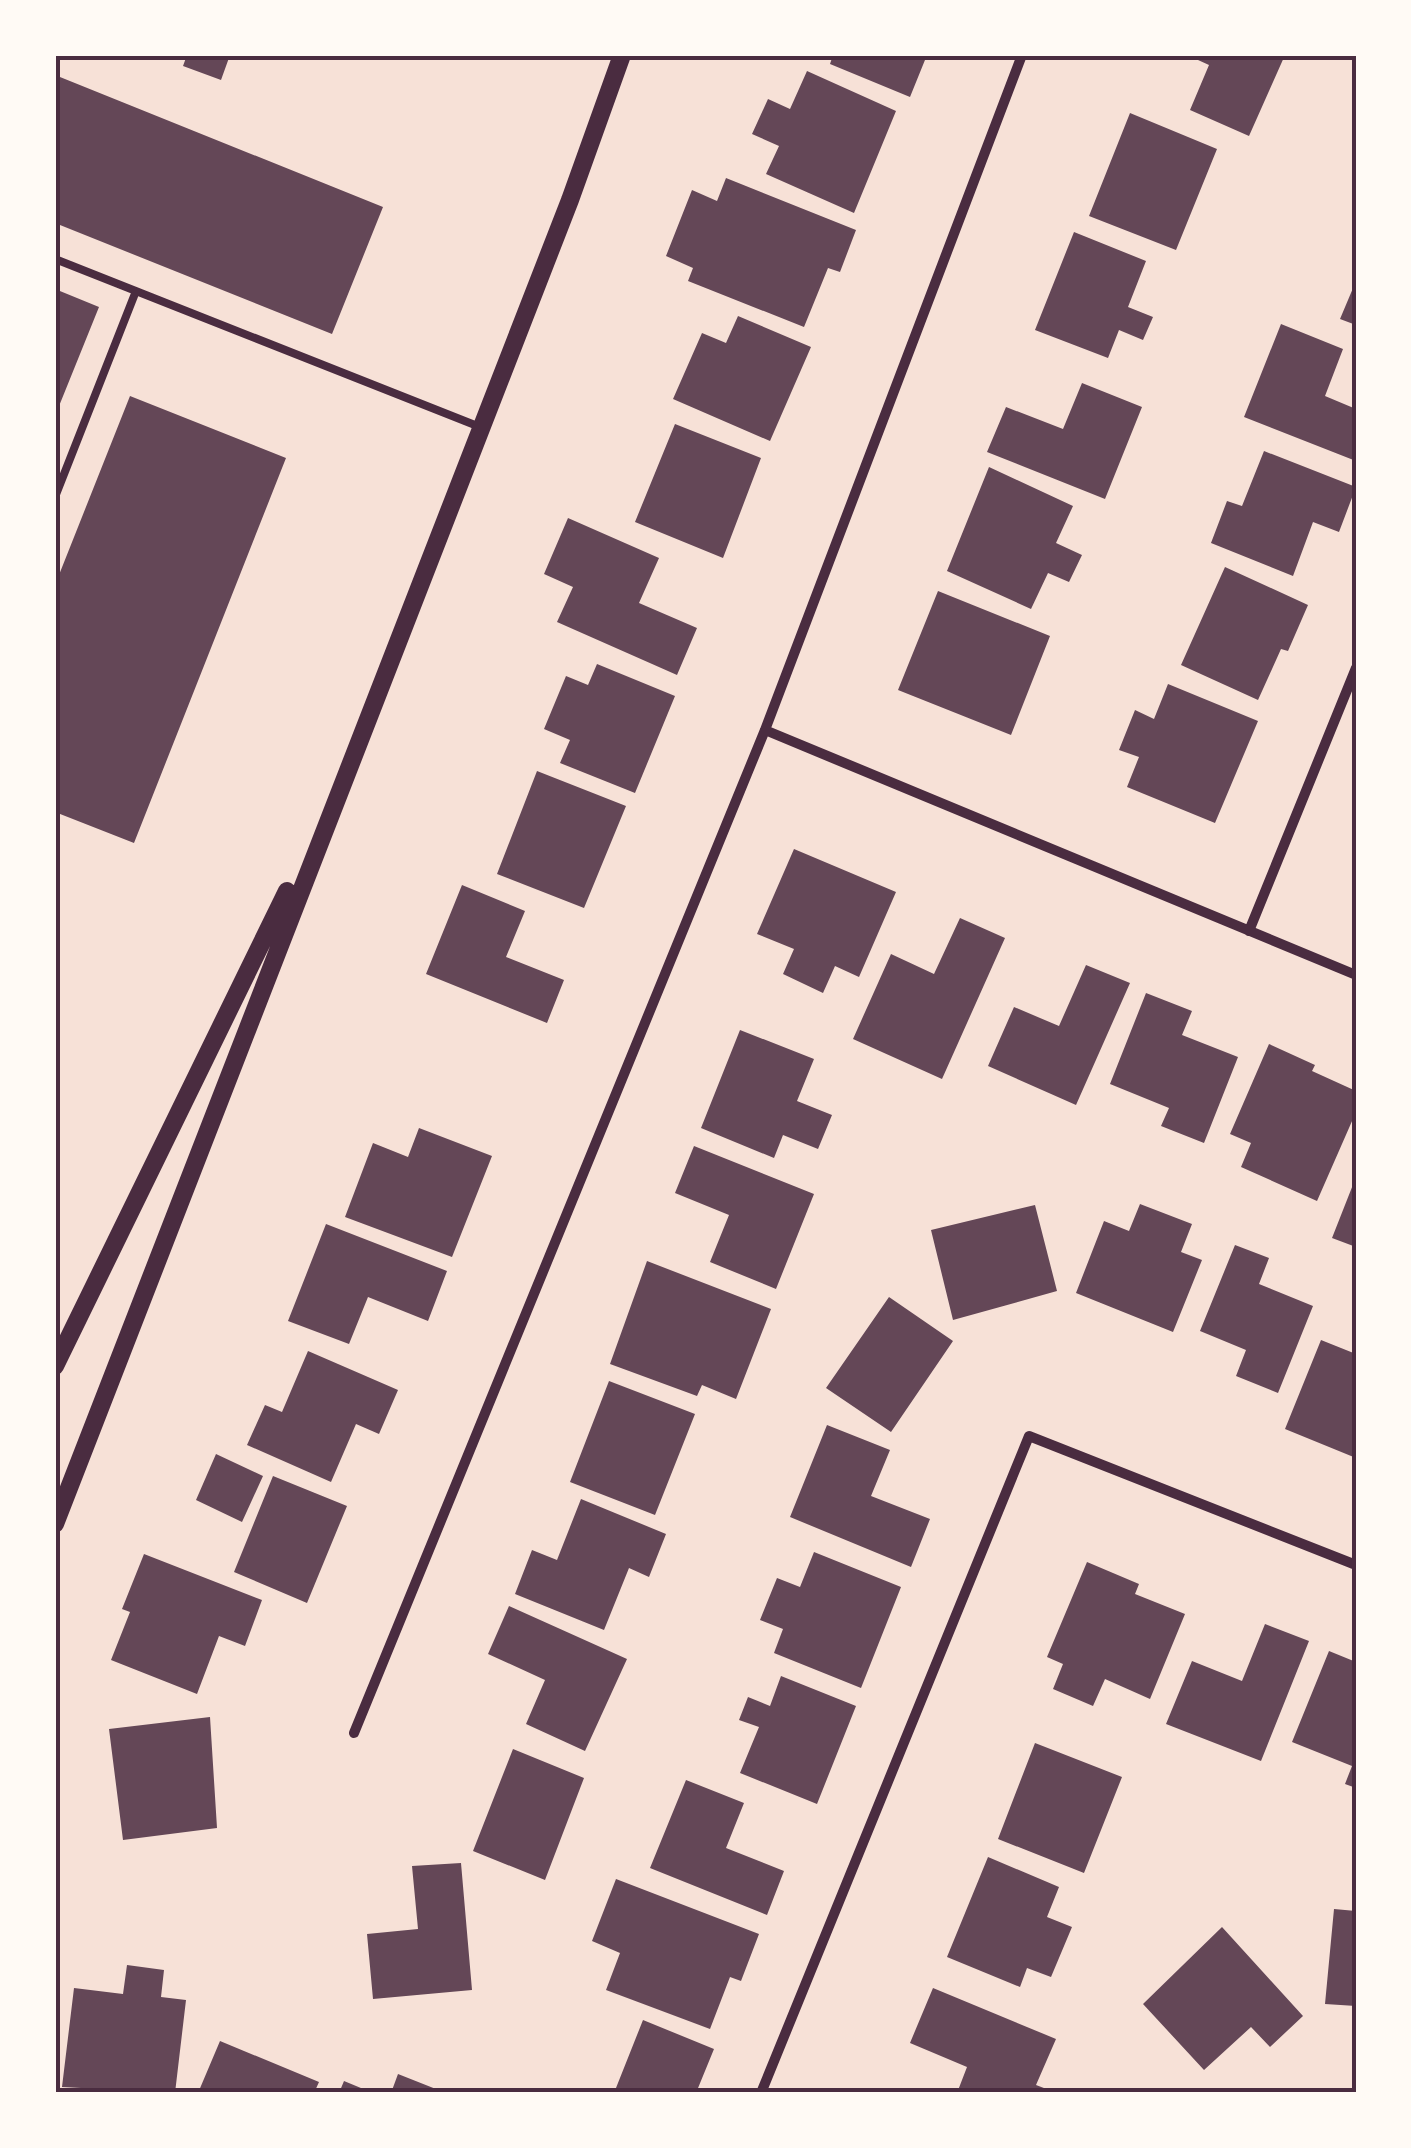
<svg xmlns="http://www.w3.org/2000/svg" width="1411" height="2148" viewBox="0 0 1411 2148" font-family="'Titillium Web',sans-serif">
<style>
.building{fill:#644757}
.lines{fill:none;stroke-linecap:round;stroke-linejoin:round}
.service{stroke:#4a2c40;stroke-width:8}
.minor{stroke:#4a2c40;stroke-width:10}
.tertiary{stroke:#4a2c40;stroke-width:18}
.neatline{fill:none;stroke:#4a2c40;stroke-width:4}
</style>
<rect width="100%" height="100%" fill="#f7e1d7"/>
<path class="building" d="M187 55H230L221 80 183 66Z
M833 55H927L910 97 830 64Z
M1187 55H1285L1249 136 1190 110 1209 65Z
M807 71 896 111 854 213 766 174 779 146 752 134 768 99 790 109Z
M55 75 383 207 332 334 55 223Z
M1130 113 1217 149 1176 250 1089 216Z
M726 178 856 230 840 272 828 268 804 327 688 281 693 268 666 256 692 190 717 201Z
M1074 232 1146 261 1128 307 1153 317 1143 340 1119 330 1108 358 1035 330Z
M1356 281V325L1340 319Z
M55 289 99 307 55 416Z
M738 316 811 347 770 441 673 399 702 333 726 343Z
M1281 324 1343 349 1325 396 1356 409V461L1244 417Z
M1082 383 1142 407 1105 499 987 452 1006 407 1063 429Z
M130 396 286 458 134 843 55 812V585Z
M675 424 761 458 723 558 635 522Z
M1264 451 1356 487 1339 532 1313 522 1293 576 1211 543 1227 501 1242 506Z
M989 467 1073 506 1056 543 1082 555 1069 582 1048 573 1031 609 947 571Z
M568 518 659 558 639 603 697 628 677 675 557 622 573 587 544 574Z
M1225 567 1308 605 1288 651 1281 649 1258 700 1181 665Z
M938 591 1050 636 1011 735 898 690Z
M597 664 675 696 635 793 560 763 570 740 544 729 566 676 588 685Z
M1168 684 1258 721 1215 823 1127 787 1139 757 1119 750 1135 710 1154 719Z
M537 771 626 806 584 908 497 874Z
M794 849 896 892 859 977 835 966 823 993 783 974 794 949 757 934Z
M462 885 525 911 506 957 564 980 547 1023 426 974Z
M960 918 1005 938 942 1079 853 1039 891 954 934 974Z
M1086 965 1130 983 1076 1105 988 1066 1014 1007 1059 1026Z
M1146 993 1192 1011 1182 1035 1238 1057 1204 1143 1161 1126 1169 1108 1110 1084Z
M740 1030 814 1059 797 1101 832 1115 818 1149 783 1135 774 1158 701 1128Z
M1269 1044 1315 1065 1312 1071 1356 1091V1112L1317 1201 1241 1167 1251 1143 1230 1134Z
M419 1128 492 1156 452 1257 345 1217 373 1143 408 1157Z
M694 1146 814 1194 776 1289 710 1262 729 1215 675 1193Z
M1356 1177V1247L1332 1238Z
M1140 1204 1192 1224 1181 1252 1202 1260 1173 1332 1076 1293 1104 1221 1129 1231Z
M1035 1205 1057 1291 953 1320 931 1230Z
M326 1224 447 1271 428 1321 368 1297 349 1344 288 1321Z
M1235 1245 1269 1258 1259 1284 1313 1306 1278 1393 1236 1376 1246 1350 1200 1331Z
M647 1261 771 1309 736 1399 702 1385 697 1396 610 1364Z
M889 1297 953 1341 891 1432 826 1388Z
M1321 1340 1356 1354V1458L1285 1429Z
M308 1351 398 1390 379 1434 356 1424 331 1482 247 1445 265 1405 282 1412Z
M609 1381 695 1414 655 1515 570 1482Z
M827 1425 890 1450 871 1496 930 1519 911 1567 790 1517Z
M216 1454 263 1476 242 1522 196 1500Z
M273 1476 347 1506 307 1603 234 1572Z
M581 1499 666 1534 649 1577 629 1568 604 1630 515 1594 532 1550 557 1560Z
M814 1552 901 1587 861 1688 774 1653 783 1629 760 1620 777 1578 800 1587Z
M144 1554 262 1600 245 1646 219 1636 197 1694 111 1660 130 1612 122 1609Z
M1087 1562 1139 1584 1135 1594 1185 1614 1150 1699 1105 1679 1093 1706 1053 1689 1063 1664 1047 1657Z
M509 1606 627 1659 585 1751 526 1724 545 1680 488 1654Z
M1265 1624 1309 1641 1261 1761 1166 1724 1192 1661 1242 1681Z
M1329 1651 1356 1662V1788L1345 1784 1352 1766 1292 1742Z
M781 1676 856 1706 817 1804 740 1773 759 1727 739 1720 748 1697 770 1706Z
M210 1717 217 1828 123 1840 109 1729Z
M1035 1743 1122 1777 1084 1873 998 1839Z
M513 1749 584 1778 545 1880 473 1851Z
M686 1780 744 1803 726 1848 784 1871 767 1915 650 1868Z
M988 1857 1059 1887 1047 1917 1072 1927 1051 1977 1027 1968 1020 1987 947 1957Z
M461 1863 472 1990 373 1999 367 1934 418 1929 412 1866Z
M616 1879 759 1934 741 1981 730 1977 710 2029 606 1990 620 1953 592 1941Z
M1334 1909 1356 1911V2006L1325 2004Z
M1222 1927 1303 2016 1270 2047 1251 2027 1204 2070 1143 2004Z
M127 1965 164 1970 161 1997 186 2000 175 2093 62 2087 74 1988 123 1994Z
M933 1988 1056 2039 1036 2085 1057 2093H957L967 2067 910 2043Z
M643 2020 714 2049 696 2093H614Z
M220 2041 319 2082 314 2093H198Z
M398 2074 446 2093H391Z
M344 2081 373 2093H339Z"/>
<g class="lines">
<path class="service" d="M55 259 480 427
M55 497 136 291"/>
<path class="minor" d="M765 730 1356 975
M1249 931 1356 668
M354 1733 765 730 1022 55
M761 2093 1029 1436 1356 1565"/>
<path class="tertiary" d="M55 1366 287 891
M55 1524 570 200 622 55"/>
</g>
<rect width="1411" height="2148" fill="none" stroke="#fffaf5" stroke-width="115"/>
<rect x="58" y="58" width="1296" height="2032" class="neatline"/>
</svg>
